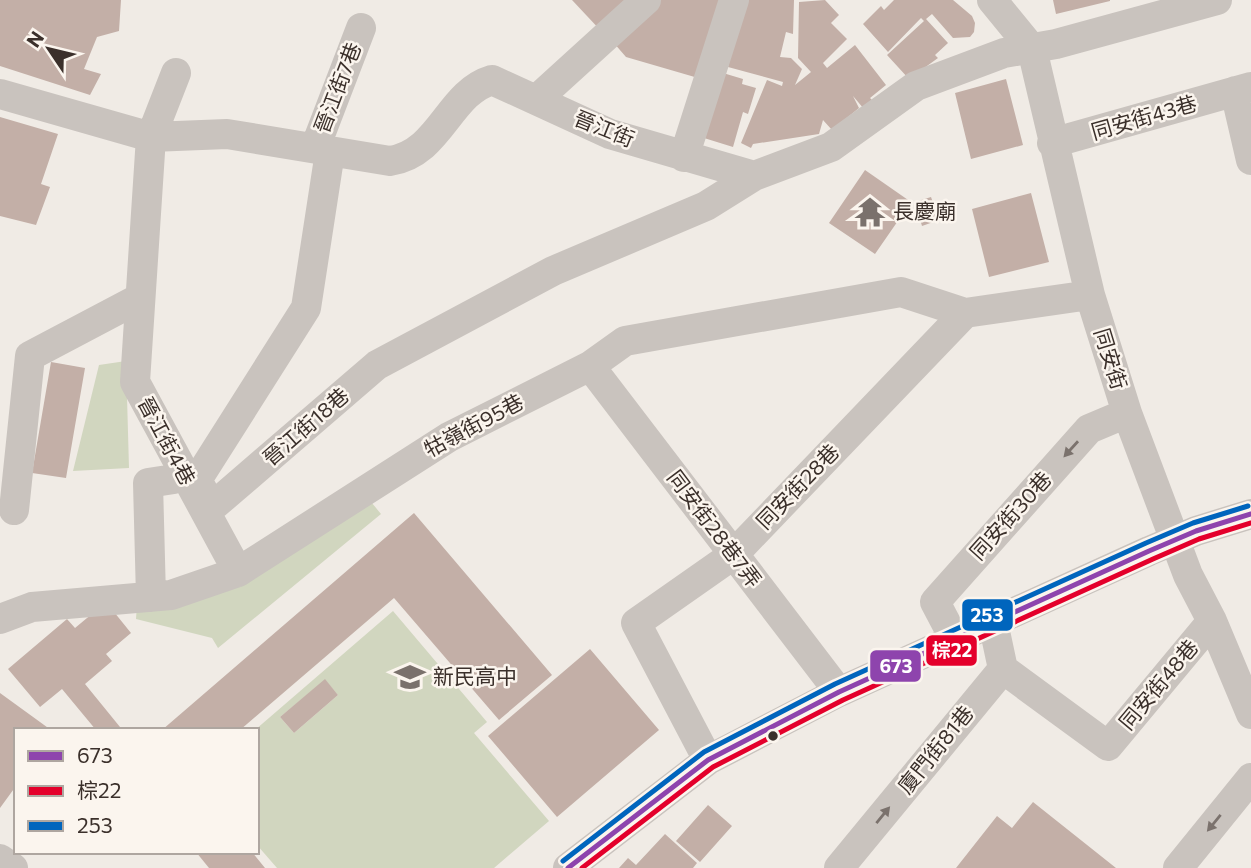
<svg xmlns="http://www.w3.org/2000/svg" width="1251" height="868" viewBox="0 0 1251 868" font-family="Commissioner,'Noto Sans TC',sans-serif">
<style>
.green{fill:#d1d6bf;fill-rule:evenodd}
.building{fill:#c3afa7}
.lines{fill:none;stroke-linecap:round;stroke-linejoin:round}
.minor{stroke:#c9c3be;stroke-width:30}
.bus-1-casing{stroke:#fbf5ee;stroke-width:10}
.bus-2-casing{stroke:#fbf5ee;stroke-width:10}
.bus-3-casing{stroke:#fbf5ee;stroke-width:10}
.bus-1{stroke:#8e44ad;stroke-width:5}
.bus-2{stroke:#e4002b;stroke-width:5}
.bus-3{stroke:#0065bd;stroke-width:5}
.oneway{fill:#7b726d}
.bus-dot{fill:#3b302b;stroke:#fbf5ee;stroke-width:2.5}
.labels{text-anchor:middle;stroke-width:5;stroke-linejoin:round;paint-order:stroke}
.street-label{font-size:21px;fill:#3b302b;stroke:#fbf5ee}
.poi-label{font-size:21px;fill:#3b302b;stroke:#fbf5ee;text-anchor:start}
.line-badge{stroke:#fbf5ee;stroke-width:2.5}
.badge-label{font-size:19px;text-anchor:middle;font-weight:bold;fill:#fff}
</style>
<rect width="100%" height="100%" fill="#f0ebe5"/>
<path class="green" d="M126 361 129 468 73 471 99 365Z
M367 497 381 514 218 648 212 638 136 619 137 603Z
M393 611 487 722 474 733 549 821 494 868H277L257 845V730H255ZM325 680 338 695 294 733 280 717Z"/>
<path class="building" d="M0 0H121L119 31 97 37 84 69 101 74 90 95 0 66Z
M572 0H637L602 32Z
M655 0H729L705 80 626 57 613 42Z
M744 0H794L793 34 786 32 780 57 791 58 802 69 795 85 811 72 798 58 799 2 825 0 839 15 831 23 847 39 823 63 827 68 855 45 886 85 870 98 873 101 864 109 853 96 859 108 832 130 823 120 819 134 753 144 751 148 741 143 767 80 782 86 783 82 728 67Z
M894 0H953L972 16 975 23 974 32 970 37 953 38 932 14 926 19 948 43 935 55 938 58 909 79 887 55 924 21 921 18 888 52 863 24 881 6 884 10Z
M1053 0H1110V1L1056 14Z
M723 73 743 79 742 84 756 88 748 114 743 112 733 147 704 138Z
M1006 79 1023 145 971 159 955 93Z
M0 117 58 134 41 184 50 187 36 225 0 216Z
M865 170 911 202 875 254 829 223Z
M1031 193 1049 262 989 277 972 209Z
M931 197 939 220 922 226 915 202Z
M51 362 85 368 66 478 32 473Z
M414 513 552 675 499 720 394 598 240 730H162Z
M110 607 131 633 106 654 112 661 85 684 120 727 117 730H96L62 689 40 707 8 669 67 619 75 628 93 613 98 616Z
M590 649 659 730 557 817 488 736Z
M325 679 338 695 294 733 280 717Z
M0 693 51 730H16V786L0 808Z
M1033 802 1116 868H956L997 816 1012 828Z
M708 805 732 826 700 862 676 841Z
M665 834 697 863 693 868H619L628 858 636 865Z
M196 852H252L265 868H209Z"/>
<g class="lines">
<path class="minor" d="M992 0 1032 49 1090 295 1127 413 1188 575 1212 621 1251 714
M176 73 151 137 135 382 238 572
M1235 91 1251 160
M0 94 151 137 227 134 390 161C441 153 448 93 492 80L610 134 754 176 831 147 916 86 1004 53 1056 44 1217 0
M536 100 646 0
M1052 143 1251 87
M315 148 361 28
M330 152 306 308 197 480 212 507 377 365 553 271 706 206 754 176
M684 157 734 0
M590 366 839 692
M14 510 30 356 138 299
M151 597 148 483 174 479
M0 619 32 607 171 595 238 572 449 437 590 366 625 341 901 292 965 313
M955 640 935 602 1089 429 1127 413
M1003 669 1108 746 1212 621
M708 760 636 623 733 555 965 313 1090 295
M0 859 13 868
M568 868 708 760 839 692 1149 551 1196 531 1251 514
M839 868 1003 669 993 622
M1178 868 1251 778"/>
<g class="bus-1-casing">
<path id="bus-1" d="M568 868 708 760 839 692 1149 551 1196 531 1251 514"/>
</g>
<g class="bus-2-casing">
<path id="bus-2" d="M582 868 713 767 843 700 1153 559 1199 539 1251 523"/>
</g>
<g class="bus-3-casing">
<path id="bus-3" d="M563 861 704 752 835 684 1146 543 1193 523 1248 506"/>
</g>
<use href="#bus-1" class="bus-1"/>
<use href="#bus-2" class="bus-2"/>
<use href="#bus-3" class="bus-3"/>
</g>
<defs><path id="oneway-solid" d="M-6-.8H1V-3.2L6.5 0L1 3.2V.8H-6Z" transform="scale(1.75)"/></defs>
<g class="oneway">
<use href="#oneway-solid" transform="translate(1071 449) rotate(132)"/>
<use href="#oneway-solid" transform="translate(883 815) rotate(-51)"/>
<use href="#oneway-solid" transform="translate(1214 823) rotate(129)"/>
</g>
<defs>
<g id="temple-bare" transform="scale(2.415)"><path d="M0-6L5-2H3V0L6.5 2.5H4V6H1.5V3h-3V6H-4V2.5H-6.5L-3 0V-2H-5Z" fill="#7a716c" stroke="#fbf5ee" stroke-width="2.5" paint-order="stroke"/></g>
<g id="school-bare" transform="scale(2.415)"><path d="M0-5L7-2L0 1L-7-2ZM-4 1L0 2.5L4 1V4Q0 6-4 4Z" fill="#7a716c" stroke="#fbf5ee" stroke-width="2.5" paint-order="stroke"/></g>
</defs>
<g fill-rule="evenodd">
<use href="#temple-bare" x="870" y="212"/>
<use href="#school-bare" x="410" y="677"/>
</g>
<circle class="bus-dot" cx="773" cy="736" r="6"/>
<g class="labels">
<g class="street-label">
<text transform="translate(338 88) rotate(-69)" y="7">晉江街7巷</text>
<text transform="translate(1144 118) rotate(-16)" y="7">同安街43巷</text>
<text transform="translate(604 129) rotate(22)" y="7">晉江街</text>
<text transform="translate(1110 359) rotate(73)" y="7">同安街</text>
<text transform="translate(474 426) rotate(-28)" y="7">牯嶺街95巷</text>
<text transform="translate(306 427) rotate(-41)" y="7">晉江街18巷</text>
<text transform="translate(166 441) rotate(62)" y="7">晉江街4巷</text>
<text transform="translate(798 487) rotate(-46)" y="7">同安街28巷</text>
<text transform="translate(1011 516) rotate(-48)" y="7">同安街30巷</text>
<text transform="translate(714 529) rotate(53)" y="7">同安街28巷7弄</text>
<text transform="translate(1159 685) rotate(-50)" y="7">同安街48巷</text>
<text transform="translate(936 750) rotate(-51)" y="7">廈門街81巷</text>
</g>
<g class="poi-label">
<text x="893" y="219">長慶廟</text>
<text x="433" y="684">新民高中</text>
</g>
</g>
<g class="line-badge">
<rect x="961" y="598" width="53" height="34" rx="7" fill="#0065bd"/>
<rect x="925" y="634" width="53" height="33" rx="7" fill="#e4002b"/>
<rect x="869" y="649" width="53" height="34" rx="7" fill="#8e44ad"/>
</g>
<g class="badge-label">
<text x="987" y="622">253</text>
<text x="952" y="657">棕22</text>
<text x="896" y="673">673</text>
</g>
<rect x="14" y="728" width="245" height="126" fill="#fbf5ee" stroke="#aea6a0" stroke-width="2"/>
<rect x="28" y="751" width="35" height="10" fill="#8e44ad" stroke="#aea6a0" stroke-width="2"/>
<text x="77" y="763" font-size="21" fill="#3b302b">673</text>
<rect x="28" y="786" width="35" height="10" fill="#e4002b" stroke="#aea6a0" stroke-width="2"/>
<text x="77" y="798" font-size="21" fill="#3b302b">棕22</text>
<rect x="28" y="821" width="35" height="10" fill="#0065bd" stroke="#aea6a0" stroke-width="2"/>
<text x="77" y="833" font-size="21" fill="#3b302b">253</text>
<g transform="translate(49 49) rotate(305)" stroke="#fbf5ee" stroke-width="5" paint-order="stroke">
<path d="M0-5L12 26L0 18L-12 26Z" fill="#3b302b"/>
<text y="-10" font-size="19" font-weight="bold" text-anchor="middle" fill="#3b302b">N</text>
</g>
</svg>
